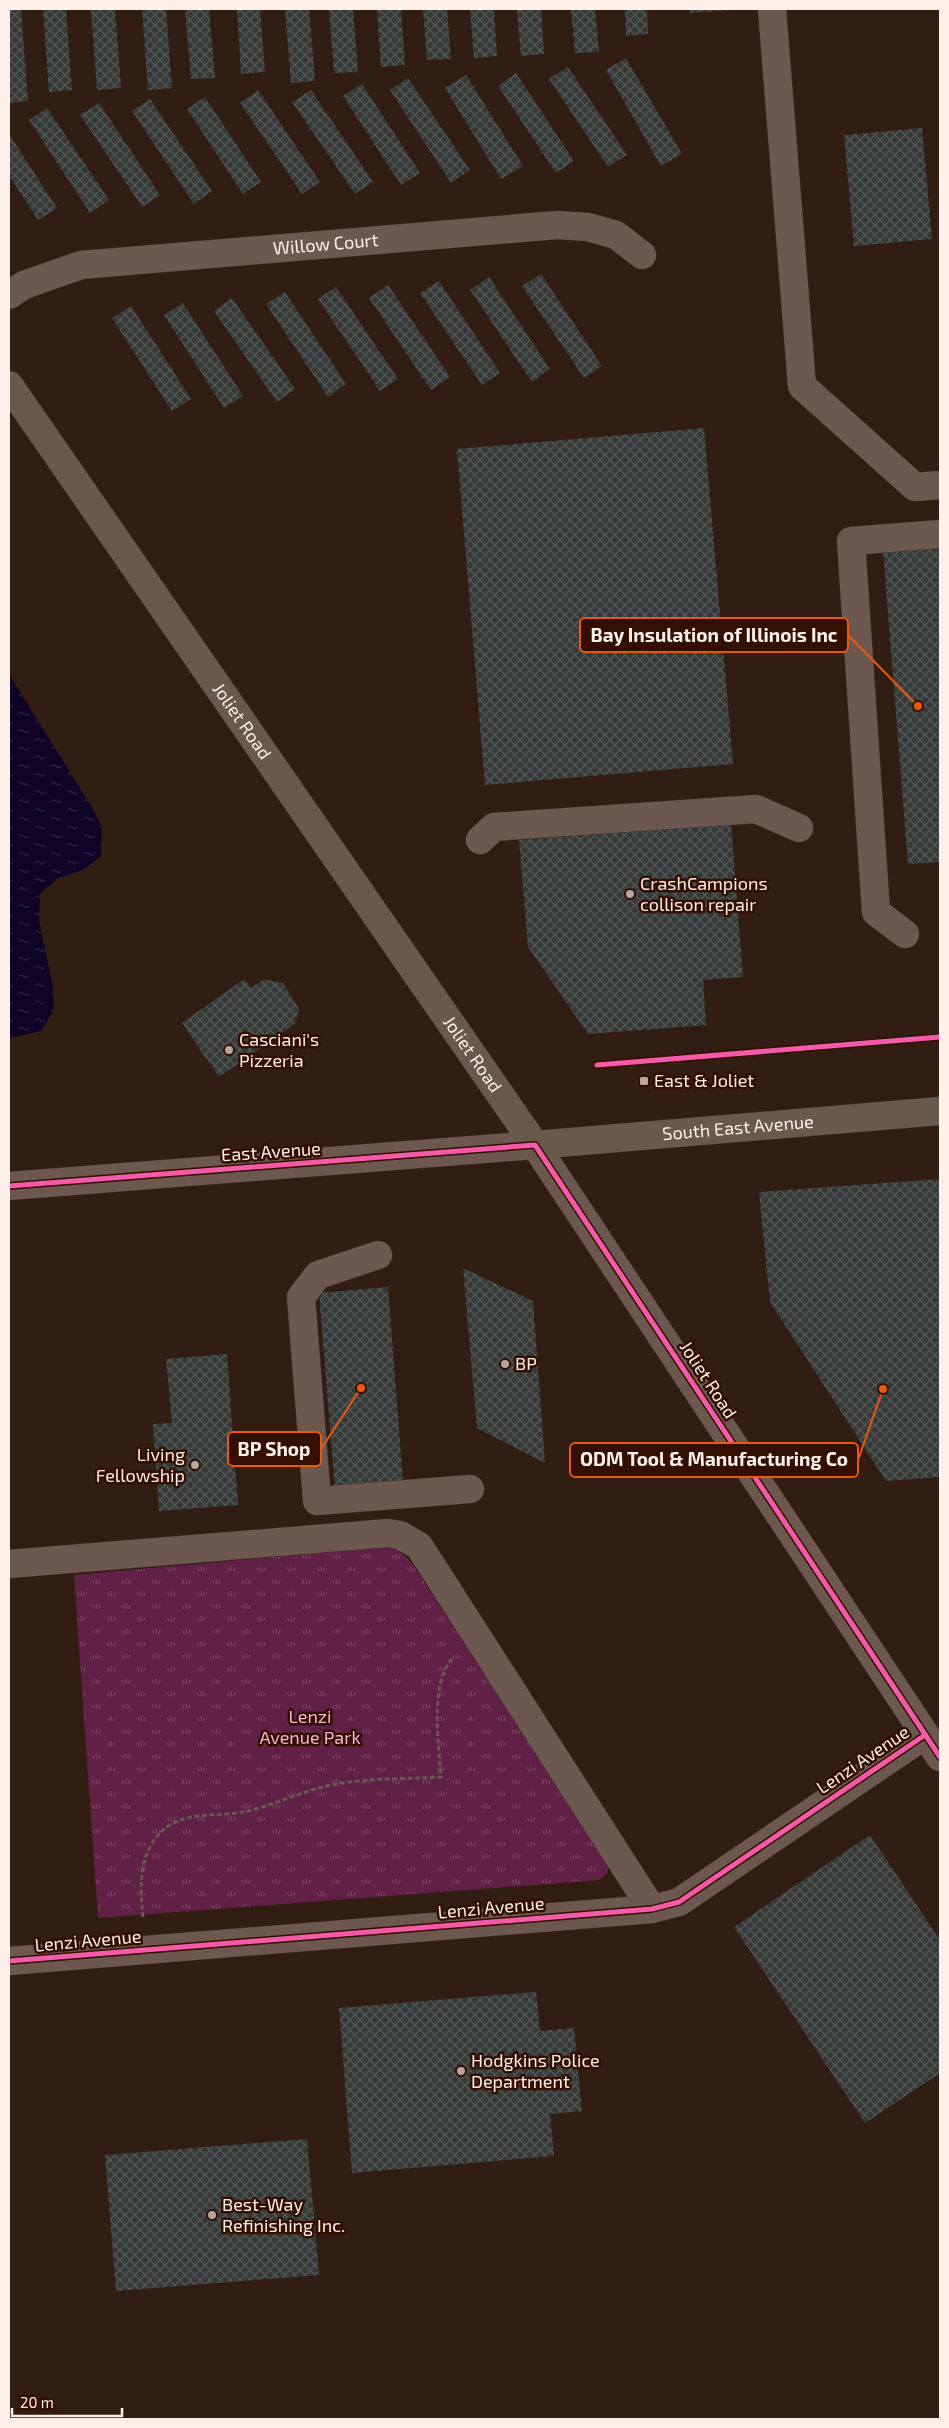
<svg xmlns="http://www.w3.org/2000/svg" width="949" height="2428" viewBox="0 0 949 2428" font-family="'Exo 2',sans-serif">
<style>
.park{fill:url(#park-tufts)}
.water{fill:url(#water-ripples)}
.building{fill:url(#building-cross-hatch)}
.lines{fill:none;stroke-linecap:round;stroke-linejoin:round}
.minor-casing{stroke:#443731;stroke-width:29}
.major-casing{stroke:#443731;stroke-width:29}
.path{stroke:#68584f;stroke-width:3;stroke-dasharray:5 2.5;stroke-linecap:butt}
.minor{stroke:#6c584f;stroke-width:28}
.major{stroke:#69594a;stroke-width:28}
.cycleway-casing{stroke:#330f00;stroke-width:8}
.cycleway{stroke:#f35aa7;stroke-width:5}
.poi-dot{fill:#b6a69e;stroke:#330f00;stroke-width:2}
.labels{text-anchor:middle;stroke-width:5;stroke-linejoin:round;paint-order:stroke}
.street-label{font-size:18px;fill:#fdefe9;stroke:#330f00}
.poi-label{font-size:18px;fill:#fdefe9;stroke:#330f00;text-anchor:start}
.park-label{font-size:18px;fill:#f9b2d8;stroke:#330f00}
.leader{fill:none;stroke:#e8590c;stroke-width:2}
.callout-dot{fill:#e8590c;stroke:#330f00;stroke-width:2}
.callout{fill:#330f00;stroke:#e8590c;stroke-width:2}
.callout-label{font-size:19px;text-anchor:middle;font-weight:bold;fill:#fdefe9}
</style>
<defs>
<pattern id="park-tufts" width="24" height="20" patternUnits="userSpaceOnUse" patternTransform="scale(1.25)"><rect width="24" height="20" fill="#612045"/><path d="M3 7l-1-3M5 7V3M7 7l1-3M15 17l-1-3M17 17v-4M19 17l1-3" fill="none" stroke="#794160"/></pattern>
<pattern id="water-ripples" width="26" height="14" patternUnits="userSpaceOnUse" patternTransform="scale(1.25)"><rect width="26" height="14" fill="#0e0426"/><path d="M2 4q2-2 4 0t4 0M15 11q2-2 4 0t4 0" fill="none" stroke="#322946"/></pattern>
<pattern id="building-cross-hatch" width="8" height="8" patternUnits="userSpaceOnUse" patternTransform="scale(1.25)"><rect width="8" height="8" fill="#353a39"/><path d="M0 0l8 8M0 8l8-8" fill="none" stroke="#535756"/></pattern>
</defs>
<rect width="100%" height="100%" fill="#311d12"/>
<path class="park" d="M371 1548H396L411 1562 608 1862V1872L600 1880 98 1918 74 1575Z"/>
<path class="water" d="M9 674 93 809 102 827 101 856 83 870 58 878 40 894 39 921 53 986 54 1010 41 1031 9 1038Z"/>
<path class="building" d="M9 9H21L28 101 9 103Z
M43 9H66L72 90 49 92Z
M91 9H115L121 88 97 90Z
M142 9H166L172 88 148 90Z
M185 9H209L215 78 191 79Z
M237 9H260L265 72 241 74Z
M285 9H309L315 81 291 83Z
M329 9H353L358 72 334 73Z
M377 9H401L405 65 381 67Z
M423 9H447L451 59 427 60Z
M470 9H494L497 56 474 58Z
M517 9H541L544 54 521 56Z
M571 9H595L599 52 575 53Z
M625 9H647L648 34 626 36Z
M690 9H730V10L690 13Z
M626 58 682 154 661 166 606 70Z
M568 67 627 155 608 167 549 79Z
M516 73 574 161 556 173 498 86Z
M466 75 523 166 501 179 445 88Z
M408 78 470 170 451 183 390 90Z
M362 84 420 173 401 185 343 96Z
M258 90 320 182 302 194 240 103Z
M311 90 373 182 355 194 292 102Z
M205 97 261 182 243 194 187 109Z
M150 99 212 191 194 204 132 111Z
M99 103 160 195 142 207 80 115Z
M47 108 109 200 90 213 29 120Z
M922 128 932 239 854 246 844 135Z
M9 134 57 208 38 220 9 175Z
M541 274 602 366 584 378 522 286Z
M489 277 550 369 532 382 470 290Z
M439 281 500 373 482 385 420 293Z
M388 285 450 377 431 390 369 298Z
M336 287 398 379 380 391 318 299Z
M285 292 346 384 328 397 266 304Z
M232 298 295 389 277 402 214 311Z
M183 303 243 396 224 408 164 315Z
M131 306 191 399 172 411 112 318Z
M704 428 733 764 485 785 457 449Z
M940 546V862L908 864 883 550Z
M731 824 743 977 703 980 706 1025 588 1034 528 947 519 840Z
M244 979 251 988 264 979 283 983 299 1009 295 1024 219 1077 182 1023Z
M940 1179V1477L886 1481 770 1302 759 1192Z
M463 1268 533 1301 545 1463 477 1428Z
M388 1287 403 1482 335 1488 319 1293Z
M227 1354 238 1505 159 1511 153 1424 172 1423 166 1359Z
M870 1835 940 1940V2073L865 2123 734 1927Z
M536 1992 540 2031 574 2028 582 2111 550 2114 554 2156 352 2173 339 2008Z
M307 2139 319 2275 116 2291 105 2155Z"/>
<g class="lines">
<g class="minor-casing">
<g id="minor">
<path d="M772 9 802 386 915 487 940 485"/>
<path id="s1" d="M9 295 24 285 81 265 557 225 588 227 616 235 642 255"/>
<path d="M480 840 494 827 756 809 799 828"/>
<path d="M905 934 876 912 851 541 940 534"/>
<path d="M9 1186 535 1145 940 1757"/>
<path d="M378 1255 318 1275 301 1297 317 1501 470 1489"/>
<path d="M9 1564 388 1533 400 1535 419 1546 652 1909"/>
<path d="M9 1961 652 1909 679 1902 925 1735"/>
</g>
</g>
<g class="major-casing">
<g id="major">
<path id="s2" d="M9 385 535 1145 940 1111"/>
</g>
</g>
<path class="path" d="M143 1917C140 1888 138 1858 159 1834 181 1809 219 1818 248 1811 276 1804 303 1791 331 1785 367 1778 405 1779 441 1777 439 1744 429 1683 453 1658"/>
<use href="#minor" class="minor"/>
<use href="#major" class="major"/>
<g class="cycleway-casing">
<path id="cycleway" d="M597 1065 940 1037
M9 1186 535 1145 940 1757
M9 1961 652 1909 679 1902 925 1735"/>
</g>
<use href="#cycleway" class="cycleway"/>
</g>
<g class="poi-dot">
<circle cx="630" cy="894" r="5"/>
<circle cx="229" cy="1050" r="5"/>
<rect x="639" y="1076" width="10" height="10" rx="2.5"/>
<circle cx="505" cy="1364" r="5"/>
<circle cx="195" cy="1465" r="5"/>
<circle cx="461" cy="2071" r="5"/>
<circle cx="212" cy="2215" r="5"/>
</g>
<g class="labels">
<g class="street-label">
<text dy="6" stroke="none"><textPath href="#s1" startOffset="324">Willow Court</textPath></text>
<text dy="6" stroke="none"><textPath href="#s2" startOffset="409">Joliet Road</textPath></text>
<text dy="6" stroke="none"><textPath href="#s2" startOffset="814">Joliet Road</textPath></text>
<text dy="6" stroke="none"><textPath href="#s2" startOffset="1128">South East Avenue</textPath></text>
<text transform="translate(271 1152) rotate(-4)" y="6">East Avenue</text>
<text transform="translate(708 1380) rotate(57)" y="6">Joliet Road</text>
<text transform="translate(863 1760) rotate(-34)" y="6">Lenzi Avenue</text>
<text transform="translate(491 1908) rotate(-5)" y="6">Lenzi Avenue</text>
<text transform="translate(88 1941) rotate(-5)" y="6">Lenzi Avenue</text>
</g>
<g class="poi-label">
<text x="640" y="890">CrashCampions<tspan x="640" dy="21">collison repair</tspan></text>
<text x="239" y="1046">Casciani's<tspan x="239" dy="21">Pizzeria</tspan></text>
<text x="654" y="1087">East &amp; Joliet</text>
<text x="515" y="1370">BP</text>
<text x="185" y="1461" text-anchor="end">Living<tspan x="185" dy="21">Fellowship</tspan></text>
<text x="471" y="2067">Hodgkins Police<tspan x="471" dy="21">Department</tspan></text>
<text x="222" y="2211">Best-Way<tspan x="222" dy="21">Refinishing Inc.</tspan></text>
</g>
<g class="park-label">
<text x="310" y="1723">Lenzi<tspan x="310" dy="21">Avenue Park</tspan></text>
</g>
</g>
<path class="leader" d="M918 706L848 635M361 1388L321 1449M883 1389L858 1460"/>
<g class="callout-dot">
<circle cx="918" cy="706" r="5"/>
<circle cx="361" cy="1388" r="5"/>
<circle cx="883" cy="1389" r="5"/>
</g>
<g class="callout">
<rect x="580" y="618" width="268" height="34" rx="5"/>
<rect x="228" y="1432" width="93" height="34" rx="5"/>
<rect x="570" y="1443" width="288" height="34" rx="5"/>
</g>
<g class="callout-label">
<text x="714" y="642">Bay Insulation of Illinois Inc</text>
<text x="274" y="1456">BP Shop</text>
<text x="714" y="1466">ODM Tool &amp; Manufacturing Co</text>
</g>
<rect width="949" height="2428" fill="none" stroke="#fdefe9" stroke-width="20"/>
<path d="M12 2408v8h110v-8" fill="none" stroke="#fdefe9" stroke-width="2.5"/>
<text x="20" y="2408" font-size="15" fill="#fdefe9" stroke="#330f00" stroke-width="4" paint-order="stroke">20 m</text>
</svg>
